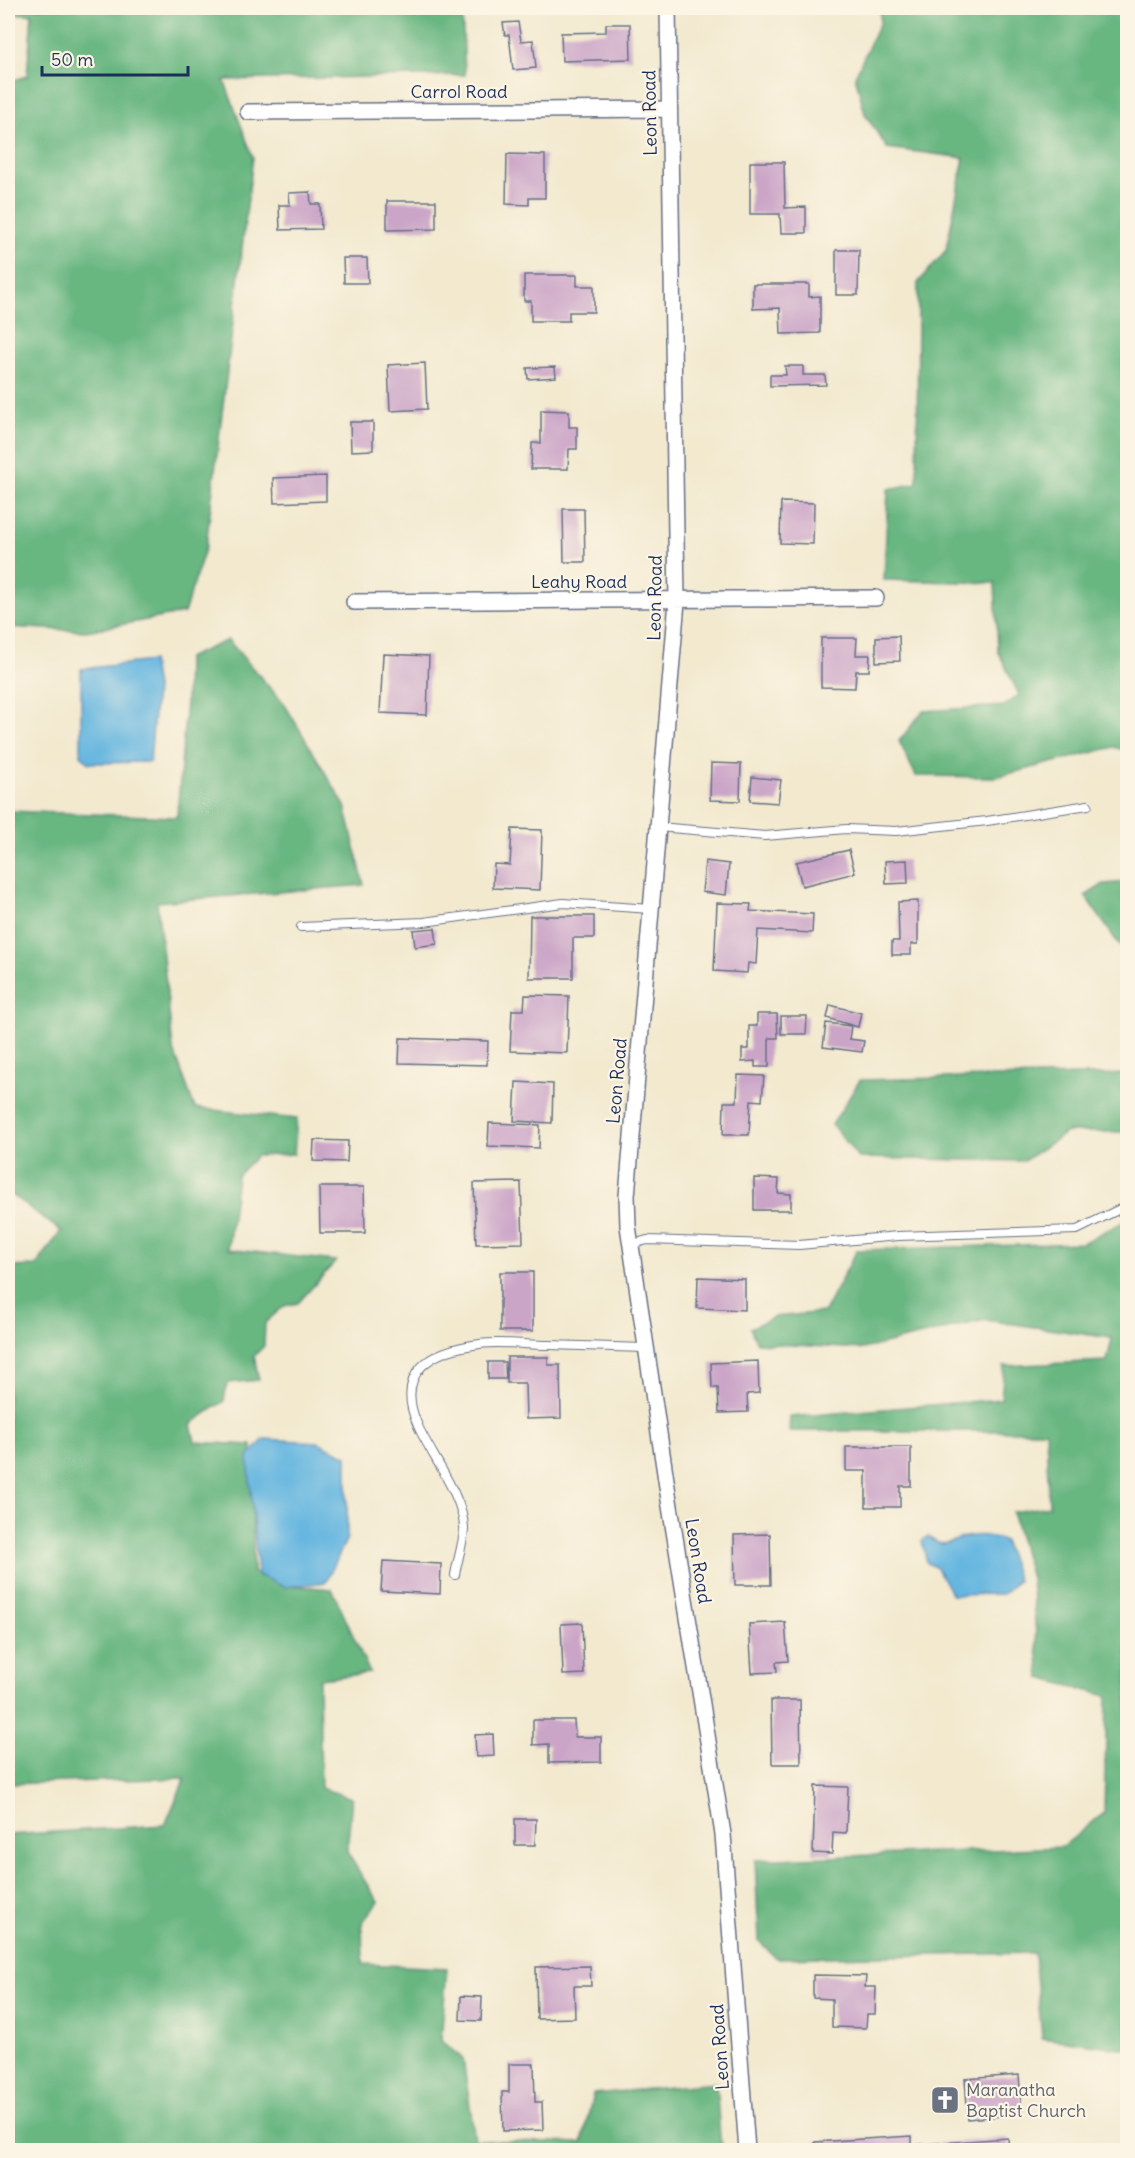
<svg xmlns="http://www.w3.org/2000/svg" width="1135" height="2158" viewBox="0 0 1135 2158" font-family="Delius,sans-serif">
<style>
.forest{fill:#67b680;stroke:#41726f;stroke-width:1.5}
.water{fill:#65b6e0;stroke:#40729f;stroke-width:1.5}
.building{fill:#cba5c8}
.lines{fill:none;stroke-linecap:round;stroke-linejoin:round}
.lane-casing{stroke:#667086;stroke-width:10}
.street-casing{stroke:#667086;stroke-width:18}
.lane{stroke:#fff;stroke-width:8}
.street{stroke:#fff;stroke-width:15}
.labels{text-anchor:middle;stroke-width:4.5;stroke-linejoin:round;paint-order:stroke}
.street-label{font-size:18px;fill:#1b2f5e;stroke:#fcf5e5}
.worship-label{font-size:18px;fill:#5b616d;stroke:#fcf5e5;text-anchor:start}
</style>
<rect width="100%" height="100%" fill="#fcf5e5"/>
<filter id="ink" filterUnits="userSpaceOnUse"><feTurbulence type="fractalNoise" baseFrequency=".0167" numOctaves="2"/><feDisplacementMap in="SourceGraphic" scale="12" xChannelSelector="R" yChannelSelector="G"/><feConvolveMatrix kernelMatrix="1 2 1 2 8 2 1 2 1" color-interpolation-filters="sRGB"/></filter>
<filter id="wash" filterUnits="userSpaceOnUse"><feTurbulence type="fractalNoise" baseFrequency=".008" numOctaves="4" result="noise"/><feDisplacementMap in="SourceGraphic" scale="24" xChannelSelector="R" yChannelSelector="G"/><feGaussianBlur stdDeviation="1.35" result="paint"/><feColorMatrix in="noise" values="0 0 0 0 0 0 0 0 0 0 0 0 0 0 0 0 0 1.4 0 .05"/><feComposite in="paint" operator="in"/></filter>
<g filter="url(#wash)">
<rect width="100%" height="100%" fill="#f2e9cf"/>
<path class="forest" d="M8 8H462L465 75 224 80 253 157 206 546 184 613 86 631 8 627V82L27 76 32 14H8Z
M880 8H1127V751L1114 747 996 777 916 776 899 741 923 711 1004 706 1019 695 998 651 995 583 884 580 888 489 917 483 918 283 946 250 964 158 887 148 865 114 855 76 880 22Z
M228 640 285 705 345 806 364 885 157 902 173 1048 195 1108 297 1119 294 1154 256 1156 237 1176 228 1249 336 1261 298 1303 284 1306 265 1323 264 1346 254 1356 259 1380 227 1383 224 1401 191 1424 195 1442 252 1445 253 1572 288 1585 332 1589 370 1673 319 1679 321 1788 352 1798 347 1852 378 1902 362 1923 363 1964 447 1968 441 2041 463 2059 475 2140 582 2143 593 2094 716 2083 721 2150H8V1835L165 1825 185 1778 8 1784V1267L36 1266 61 1231 8 1192V811L177 817 186 702 187 658Z
M1127 882H1128L1127 956 1085 896 1104 884Z
M1127 1074V1132H1067L1024 1161 859 1158 832 1125 860 1080Z
M1127 1220V2049L1042 2038 1034 1953 776 1958 759 1941 755 1860 1062 1847 1104 1813 1107 1696 1040 1678 1031 1578 1012 1512 1049 1506 1046 1431H789L790 1417 1001 1399 1004 1366 1107 1361 1112 1338 985 1320 863 1349 757 1343 750 1328 774 1317 824 1312 857 1250 1082 1243Z"/>
<path class="water" d="M152 661 156 688 150 762 89 763 81 755V669Z
M264 1439 318 1442 347 1456V1538L326 1582 284 1587 258 1575 248 1457Z
M928 1536C941 1549 947 1543 962 1538 975 1534 993 1535 1004 1541L1018 1580 1003 1594 952 1595 937 1568 927 1563 922 1541Z"/>
<g id="blocks">
<path class="building" d="M518 22 521 41 533 40 536 68 513 70 509 35H505L503 23Z
M606 24H630L631 59 562 61 561 33 606 32Z
M507 154 545 155V198H529V205L506 204Z
M750 162H784L785 208 806 207V233H781L780 214H750Z
M310 192 311 204H320L321 229 280 230 279 205H290L289 193Z
M387 201H436V229L387 230Z
M836 250H859L858 295H836Z
M343 258H367L368 283H344Z
M524 275H577V286H594V312H569V321H531V301H524Z
M753 284H809V297L820 296V333L781 334 780 308 753 309Z
M425 363 427 409 390 411 388 365Z
M785 366H803V375H825L826 385 770 386V375H786Z
M555 367 556 377 528 379 527 368Z
M541 410 569 411V427H577V449H569L568 469H531L532 443H541Z
M350 422H373V450L351 451Z
M326 476V501L274 503 273 478Z
M781 502 814 503 813 544 780 543Z
M563 509H584L585 562H564Z
M899 636 900 661 876 662V637Z
M821 638H857L856 655H870L869 671H856L855 688 821 687Z
M383 654 429 656 427 715 380 713Z
M711 763 741 764 740 801 710 800Z
M752 777 781 780 778 803 750 801Z
M512 829 542 830 540 890 493 888 494 864 510 865Z
M849 850 855 873 802 886 796 862Z
M907 860 908 883 886 884 885 861Z
M705 861 729 864 726 895 702 892Z
M918 901V944H911V955H892V941H899L898 902Z
M717 903 751 904 750 911 813 914 812 933 758 930 756 964 748 963 747 973 714 971Z
M530 916H594V938H573V978H529Z
M435 928 437 944 415 947 413 930Z
M525 995 569 996 567 1053 510 1051 512 1010H524Z
M830 1005 861 1013 858 1027 827 1018Z
M757 1014H777L778 1038H769V1067H755V1061L742 1062V1049H749V1026H757Z
M781 1016H807L806 1034H781Z
M826 1023 851 1026 849 1039 864 1041 862 1052 823 1047Z
M400 1038 488 1041 487 1065 399 1063Z
M738 1075 764 1076 762 1101 751 1100 749 1135H723L724 1102H737Z
M516 1082 553 1084 552 1123 514 1121Z
M489 1123 540 1125 539 1148 488 1146Z
M314 1140 348 1141 347 1162 313 1161Z
M754 1178 779 1179 778 1193 791 1194V1210H754Z
M521 1182 523 1243 476 1244 474 1183Z
M319 1187H364L365 1233H320Z
M500 1272H533V1331H500Z
M698 1277 745 1279V1310L697 1308Z
M507 1357H548V1365H560L561 1418 526 1419 525 1383H507Z
M758 1361 759 1393 747 1394 748 1412 719 1413 718 1388H712L711 1363Z
M488 1362H505L506 1379H488Z
M846 1447H911V1486H900V1507H866V1471H846Z
M770 1534 771 1585H735L734 1535Z
M383 1561 441 1564 440 1594 381 1591Z
M785 1622 788 1661 776 1662 777 1672 752 1673 749 1624Z
M582 1623 584 1674 563 1675 561 1624Z
M771 1700H800L801 1764H772Z
M533 1720H574L575 1737H601V1762L549 1763V1744L533 1745Z
M493 1734 494 1756 476 1757 475 1735Z
M815 1786 848 1787 846 1833 833 1832 832 1854 813 1853Z
M515 1819H536L535 1845H515Z
M590 1966 591 1986H574L575 2018 537 2019 536 1967Z
M813 1975 866 1976 865 1987H876L875 2014H867L866 2028 832 2027V1999L813 1998Z
M461 1996 482 1997 481 2021 460 2020Z
M509 2064H534L535 2102H542L543 2130 503 2131 502 2092H509Z
M1019 2075 1022 2114 968 2119 965 2079Z
M912 2136V2145L1008 2138 1009 2150H815V2142Z
M1068 2145V2150H1023V2149Z"/>
</g>
</g>
<g filter="url(#ink)">
<use href="#blocks" fill-opacity="0" stroke="#667086" stroke-width="1.5"/>
<g class="lines">
<g class="lane-casing">
<path id="lane" d="M658 827 765 836 846 829 896 831 987 821 1088 805
M301 927 424 922 563 903 651 909
M630 1245 647 1240 799 1245 898 1236 1077 1230 1128 1205
M455 1575C457 1562 463 1544 464 1530 465 1499 431 1455 418 1426 394 1372 430 1350 480 1344 502 1341 526 1345 549 1345 581 1346 613 1347 645 1348"/>
</g>
<g class="street-casing">
<path id="street" d="M668 8 677 601 627 1196 628 1226 669 1500 723 1834 747 2150
M248 112 669 109
M354 602 876 598"/>
</g>
<use href="#lane" class="lane"/>
<use href="#street" class="street"/>
</g>
</g>
<defs>
<g id="church-square" transform="scale(1.5)"><rect x="-9" y="-9" width="18" height="18" rx="4" fill="#6b7280" stroke="#fcf5e5"/><path d="M-1.2-6h2.4v3.5h3.3v2.4h-3.3V6h-2.4V-.1h-3.3v-2.4h3.3Z" fill="#fff"/></g>
</defs>
<g fill-rule="evenodd">
<use href="#church-square" x="945" y="2100"/>
</g>
<g class="labels">
<g class="street-label">
<text x="459" y="98">Carrol Road</text>
<text transform="translate(650 113) rotate(-91)" y="6">Leon Road</text>
<text x="579" y="588">Leahy Road</text>
<text transform="translate(655 598) rotate(-89)" y="6">Leon Road</text>
<text transform="translate(617 1081) rotate(-85)" y="6">Leon Road</text>
<text transform="translate(698 1561) rotate(81)" y="6">Leon Road</text>
<text transform="translate(720 2047) rotate(-94)" y="6">Leon Road</text>
</g>
<g class="worship-label">
<text x="966" y="2096">Maranatha<tspan x="966" dy="21">Baptist Church</tspan></text>
</g>
</g>
<rect width="1135" height="2158" fill="none" stroke="#fcf5e5" stroke-width="30"/>
<path d="M42 66v9h146v-9" fill="none" stroke="#1b2f5e" stroke-width="3"/>
<text x="51" y="66" font-size="18" fill="#1b2f5e" stroke="#fcf5e5" stroke-width="4.5" paint-order="stroke">50 m</text>
</svg>
